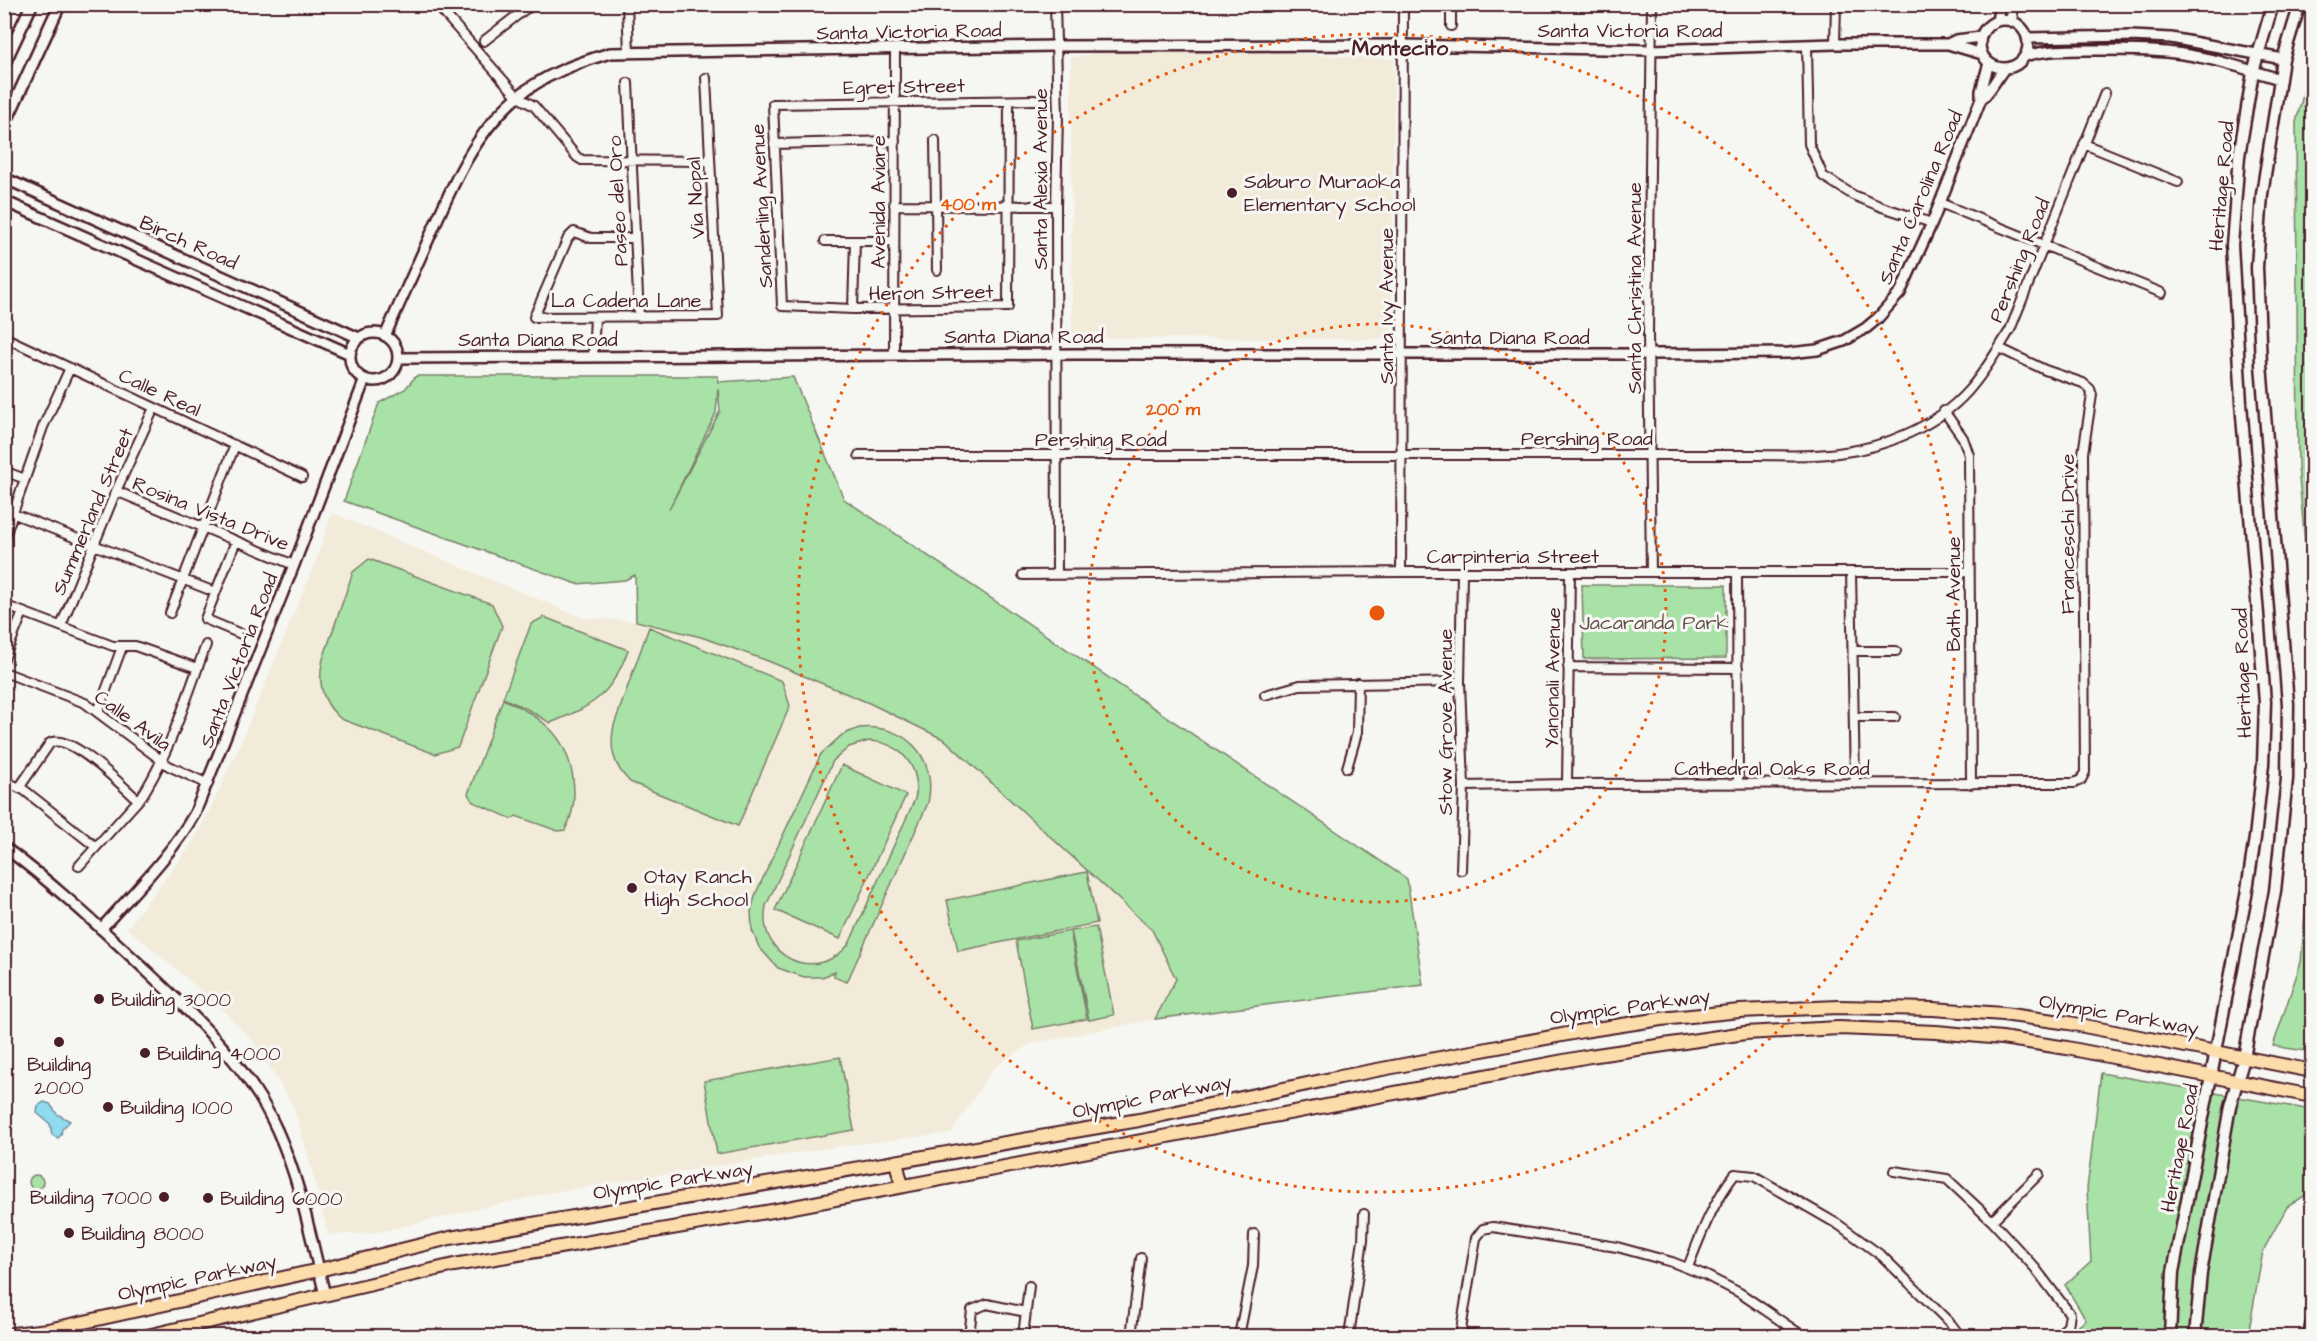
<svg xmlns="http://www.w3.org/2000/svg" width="2317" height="1341" viewBox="0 0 2317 1341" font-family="'Architects Daughter',sans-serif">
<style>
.built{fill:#f3ebda}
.green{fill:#a8e2a7;stroke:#798069;stroke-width:1.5;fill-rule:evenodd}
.water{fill:#8fdbef;stroke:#7390a1;stroke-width:1.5}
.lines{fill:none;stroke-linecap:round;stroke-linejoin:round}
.minor-casing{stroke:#4a1f2b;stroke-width:12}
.tertiary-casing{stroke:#4a1f2b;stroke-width:14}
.secondary-casing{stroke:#4a1f2b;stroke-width:15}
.primary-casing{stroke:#4a1f2b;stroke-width:16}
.minor{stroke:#f6f6f2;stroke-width:8}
.tertiary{stroke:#f6f6f2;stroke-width:9}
.secondary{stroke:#f6f6f2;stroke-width:10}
.primary{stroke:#fddcac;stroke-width:12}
.ring{fill:none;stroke:#e8590c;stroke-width:3;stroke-dasharray:3 6}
.poi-dot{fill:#4a1f2b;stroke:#f6f6f2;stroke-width:2}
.labels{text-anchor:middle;stroke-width:6;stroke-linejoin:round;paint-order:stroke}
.street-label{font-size:20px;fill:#4a1f2b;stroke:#f6f6f2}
.poi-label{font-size:20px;fill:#4a1f2b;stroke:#f6f6f2;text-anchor:start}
.park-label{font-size:20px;fill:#62504a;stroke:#f6f6f2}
.neighbourhood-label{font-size:21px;font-weight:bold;fill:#4a1f2b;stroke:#f6f6f2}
.centre{fill:#e8590c;stroke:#f6f6f2;stroke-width:3}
.ring-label{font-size:18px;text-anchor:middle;font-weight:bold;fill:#e8590c;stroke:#f6f6f2;stroke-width:6;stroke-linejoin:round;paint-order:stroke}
</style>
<rect width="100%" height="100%" fill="#f6f6f2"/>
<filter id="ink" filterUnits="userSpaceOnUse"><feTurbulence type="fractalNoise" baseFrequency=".0167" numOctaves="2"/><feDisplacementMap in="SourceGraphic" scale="12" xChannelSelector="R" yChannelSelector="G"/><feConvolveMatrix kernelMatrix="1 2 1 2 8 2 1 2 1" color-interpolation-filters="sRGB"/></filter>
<g filter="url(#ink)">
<path class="built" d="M1134 45 1394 59 1392 328 1381 339 1072 338 1071 58Z
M332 513 583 618 636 621 701 637 768 661 869 703 945 740 1153 930 1176 979 1155 1019 1030 1044 992 1069 951 1133 841 1146 548 1193 373 1233 328 1235 309 1158 293 1105 253 1041 208 996 127 928 189 848 207 816 242 740 317 558Z"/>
<path class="green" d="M2312 59V619L2298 467 2296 122Z
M416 376H718V382L793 377 844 499 1407 879 1423 985 1155 1019 1176 979 1152 930 945 740 869 703 768 661 701 637 636 621 635 575 625 580 577 584 344 501 379 403 405 389ZM718 389 720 411 669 509 716 413Z
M369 559 492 604 502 626 458 747 435 754 341 719C322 703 317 683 323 659L353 572Z
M1582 585H1726V658L1584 659Z
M544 617 628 650C612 695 593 706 550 723L527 709 503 698 531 624Z
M649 627 782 681 790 706 738 826 630 782C613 765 609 748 614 725Z
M503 699C519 707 534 714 547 726 574 750 582 799 565 830L558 831 516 816 512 819 473 802 468 794Z
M859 728C905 723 938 757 928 803L847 982 834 977 835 972 822 977H804L778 968 759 947 752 930 751 911 756 893 821 754 842 735ZM869 741C901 742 922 768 915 799L849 944C816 985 756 957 766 906L833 761 849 747Z
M842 765 906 795 840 939 775 910Z
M2312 830V1052L2273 1046 2301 962Z
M1087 872 1097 923 958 951 947 900Z
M1096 927 1114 1015 1089 1020 1071 931Z
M1070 931 1087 1019 1033 1029 1016 941Z
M840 1057 854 1130 717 1154 704 1081Z
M2101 1073 2312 1110V1191L2287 1207 2263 1251 2248 1336H2066L2086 1320 2065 1285 2091 1261 2087 1189Z
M29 1182a7 7 0 1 1 14 0a7 7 0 1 1-14 0Z"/>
<path class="water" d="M44 1102 50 1104 57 1114 70 1121 62 1129 61 1135 58 1138 52 1135 50 1124 37 1113 38 1106Z"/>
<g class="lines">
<g class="minor-casing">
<path id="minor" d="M436 4 518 97 534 106 577 157 582 160 710 161
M627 4 629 52
M1055 4 1058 116 1056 206 1057 574
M1451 26V4
M484 41 524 10 536 4
M1835 44 1836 4
M1807 46 1809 144 1823 176 1853 195 1882 207 1932 223
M628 83 639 317
M1009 101 1008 307 853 309 782 306 773 104 1035 100
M935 140 937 270
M774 144 895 141
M2084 144 2178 182
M1940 203 2162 293
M894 205 1056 206
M635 238H591L574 232 568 238 534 317 718 316 706 78
M825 241H894
M853 309 855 241
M4 337 302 477
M894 355 895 50
M593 357 595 317
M1944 411 1963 438 1969 455 1971 784
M859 455H1756C1783 455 1811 457 1838 453 1884 448 1937 426 1968 391 1985 372 1997 351 2010 330L2105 93
M4 471 25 479
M116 491 294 565
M4 510 215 592
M4 539 43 427 70 368
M236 541 205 619 241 634
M1401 572 1403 4
M1651 572 1648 334 1652 4
M1737 572 1738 784
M1851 572 1855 784
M1023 575 1401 572H1969
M4 605 113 646H135L197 668
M170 613 235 445
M61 626 116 491 154 408
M1853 651H1896
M4 659 23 612
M1568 667 1738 668
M4 672 85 703 169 766 208 784
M1265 695 1300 685 1460 682
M98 712 122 647
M1854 717H1895
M1347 768 1357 733 1358 683
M4 781 24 790 96 847
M1567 784 1570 573
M1464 786 1567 784 2074 783 2081 780 2085 772 2083 453 2092 395 2090 389 2083 383 2045 370 1999 348
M19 788 50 743C70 732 122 786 138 800
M79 866 142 796C171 750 187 696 206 645
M1461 870 1464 786 1460 682 1462 573
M1894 1171 1947 1179 1992 1221 2014 1245 2035 1268 2070 1314 2068 1326 2056 1336
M1992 1221 2039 1174
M1688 1267C1701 1234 1713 1202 1735 1174L1754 1176 1839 1225 1882 1256 1951 1324 1960 1336
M1461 1334 1476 1336
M969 1336 972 1310 987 1304 1026 1312
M1023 1336 1029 1286
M1131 1336 1141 1258
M1239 1336 1253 1266 1254 1234
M1349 1336 1363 1240 1364 1214
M1460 1336 1476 1238 1483 1229 1493 1227 1617 1247 1672 1262 1705 1275 1740 1293 1803 1336
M2307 1336 2312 1317"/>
</g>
<g class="tertiary-casing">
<path id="tertiary" d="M2010 4 2013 22
M1980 44a24 24 0 1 1 48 0a24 24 0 1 1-48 0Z
M1997 21 2000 4
M2027 38 2131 36 2171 38 2283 59
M1948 44 1956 40 1981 37
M2025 56C2049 49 2074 50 2099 50 2134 50 2169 50 2204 58 2230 63 2254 72 2280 79
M1981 99C1989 94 1997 77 2004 69
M4 178 359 338
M4 201 350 354
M350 357a24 24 0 1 1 48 0a24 24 0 1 1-48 0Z
M385 336C400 303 415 269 430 236 452 186 474 134 516 98 543 75 577 63 610 53L1055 46 1403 45 1651 50 1835 44H1948L1982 54
M398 358 1078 354H1650L1789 353 1817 350 1844 341 1866 328 1878 318 1900 293 1932 223 1981 99V91L1989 63
M4 847C50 881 93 921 135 960 189 1011 246 1061 277 1130 301 1183 311 1239 325 1295
M101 929C134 891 170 857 195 813L294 565 365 379"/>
</g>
<g class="secondary-casing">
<path id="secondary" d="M4 64 32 4
M4 126 60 4
M2170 1336 2173 1272 2246 896 2255 838 2263 764 2265 702 2241 403 2232 245 2239 156 2253 72 2273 4
M2195 1336 2201 1273 2230 1106 2244 1058 2275 891 2287 779 2288 704 2261 364 2257 267 2262 194 2280 79 2283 59 2300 4"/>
</g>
<g class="primary-casing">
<path id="primary" d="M896 1162 902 1186
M4 1335 48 1330 319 1270 450 1238 1139 1120 1340 1077 1583 1031 1661 1019 1740 1011 1839 1007 1933 1009 2003 1014 2069 1023 2312 1071
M147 1336 454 1265 772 1211 1590 1056 1745 1033 1839 1028 1936 1032 2002 1038 2067 1048 2312 1096"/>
</g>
<use href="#minor" class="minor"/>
<use href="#tertiary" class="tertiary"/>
<use href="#secondary" class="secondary"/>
<use href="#primary" class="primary"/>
</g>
</g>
<g class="ring">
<circle cx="1377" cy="613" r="289"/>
<circle cx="1377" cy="613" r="579"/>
</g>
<g class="poi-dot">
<circle cx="1232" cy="193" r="6"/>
<circle cx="632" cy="888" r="6"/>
<circle cx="99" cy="999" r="6"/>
<circle cx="59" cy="1042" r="6"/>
<circle cx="145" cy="1053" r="6"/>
<circle cx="108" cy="1107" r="6"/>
<circle cx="164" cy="1197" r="6"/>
<circle cx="208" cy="1198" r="6"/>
<circle cx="69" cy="1233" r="6"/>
</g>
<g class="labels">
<g class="street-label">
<text x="1630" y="37">Santa Victoria Road</text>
<text transform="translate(909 31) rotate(-1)" y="7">Santa Victoria Road</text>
<text transform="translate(904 86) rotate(-1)" y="7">Egret Street</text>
<text transform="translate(1040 179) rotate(-90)" y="7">Santa Alexia Avenue</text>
<text transform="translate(2221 186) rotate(-85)" y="7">Heritage Road</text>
<text transform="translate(1920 197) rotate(-67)" y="7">Santa Carolina Road</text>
<text transform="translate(695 198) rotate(-93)" y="7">Via Nopal</text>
<text transform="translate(617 201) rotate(-93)" y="7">Paseo del Oro</text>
<text transform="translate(878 202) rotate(-90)" y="7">Avenida Aviare</text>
<text transform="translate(761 206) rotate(-93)" y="7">Sanderling Avenue</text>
<text transform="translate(189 242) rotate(24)" y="7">Birch Road</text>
<text transform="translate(2019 260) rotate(-68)" y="7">Pershing Road</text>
<text transform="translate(1634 288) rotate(-90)" y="7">Santa Christina Avenue</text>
<text transform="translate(931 292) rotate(-1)" y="7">Heron Street</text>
<text x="626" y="307">La Cadena Lane</text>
<text transform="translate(1386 306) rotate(-90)" y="7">Santa Ivy Avenue</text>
<text x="1024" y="343">Santa Diana Road</text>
<text x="1510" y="344">Santa Diana Road</text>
<text x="538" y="346">Santa Diana Road</text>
<text transform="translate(160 392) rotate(25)" y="7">Calle Real</text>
<text x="1587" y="445">Pershing Road</text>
<text x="1101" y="446">Pershing Road</text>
<text transform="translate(92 511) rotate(-67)" y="7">Summerland Street</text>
<text transform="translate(211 513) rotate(22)" y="7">Rosina Vista Drive</text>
<text transform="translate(2067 534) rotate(-90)" y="7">Franceschi Drive</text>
<text x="1513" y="563">Carpinteria Street</text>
<text transform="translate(1953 594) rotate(-90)" y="7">Bath Avenue</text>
<text transform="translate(238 660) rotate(-69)" y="7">Santa Victoria Road</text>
<text transform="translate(2242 673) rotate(-92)" y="7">Heritage Road</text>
<text transform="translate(1552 678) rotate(-89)" y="7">Yanonali Avenue</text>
<text transform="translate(133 720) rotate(36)" y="7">Calle Avila</text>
<text transform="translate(1445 722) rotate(-90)" y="7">Stow Grove Avenue</text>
<text x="1772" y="775">Cathedral Oaks Road</text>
<text transform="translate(1630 1006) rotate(-8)" y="7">Olympic Parkway</text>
<text transform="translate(2119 1014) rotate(10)" y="7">Olympic Parkway</text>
<text transform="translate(1152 1096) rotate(-11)" y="7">Olympic Parkway</text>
<text transform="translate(2179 1148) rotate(-79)" y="7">Heritage Road</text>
<text transform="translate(673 1180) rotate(-9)" y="7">Olympic Parkway</text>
<text transform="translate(197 1277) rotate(-12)" y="7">Olympic Parkway</text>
</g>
<g class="poi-label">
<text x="1244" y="188">Saburo Muraoka<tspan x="1244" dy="23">Elementary School</tspan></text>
<text x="644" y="883">Otay Ranch<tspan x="644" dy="23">High School</tspan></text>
<text x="111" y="1006">Building 3000</text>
<text x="157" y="1060">Building 4000</text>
<text x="59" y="1071" text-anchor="middle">Building<tspan x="59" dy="23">2000</tspan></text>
<text x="120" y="1114">Building 1000</text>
<text x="152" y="1204" text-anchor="end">Building 7000</text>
<text x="220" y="1205">Building 6000</text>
<text x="81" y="1240">Building 8000</text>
</g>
<g class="park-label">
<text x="1654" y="629">Jacaranda Park</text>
</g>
<g class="neighbourhood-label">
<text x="1400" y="55">Montecito</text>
</g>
</g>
<circle cx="1377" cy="613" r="9" class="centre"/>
<g class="ring-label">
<text x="968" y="210">400 m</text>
<text x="1173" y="415">200 m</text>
</g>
<rect width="2317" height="1341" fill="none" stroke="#f6f6f2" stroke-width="24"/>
<rect x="12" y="12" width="2293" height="1317" fill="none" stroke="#4a1f2b" stroke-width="2" filter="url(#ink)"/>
</svg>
